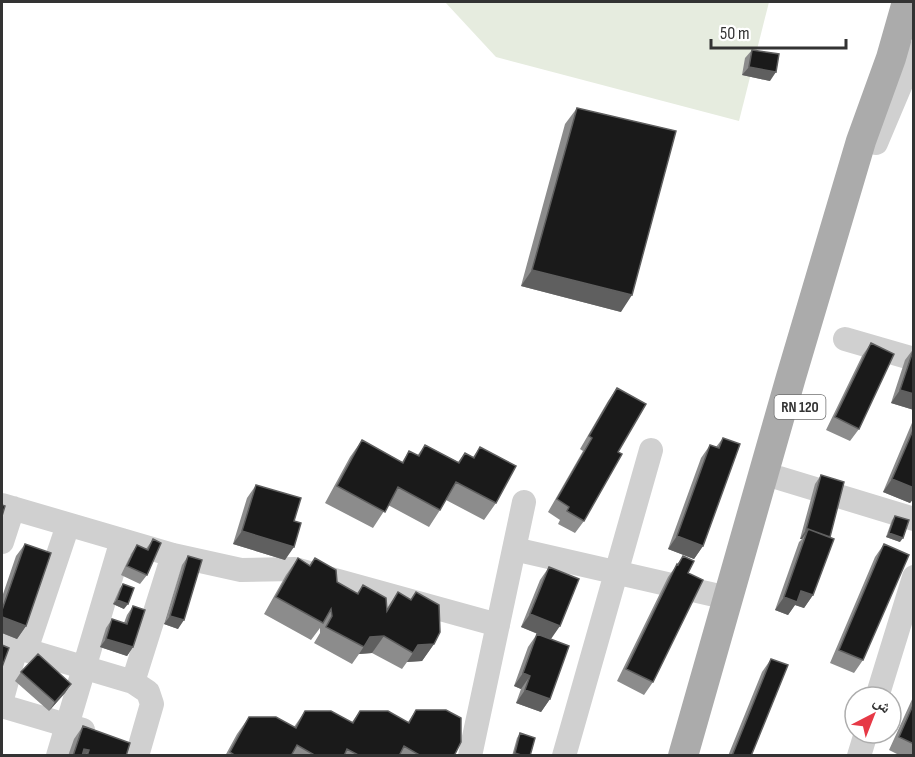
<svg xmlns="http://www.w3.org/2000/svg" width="915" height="757" viewBox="0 0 915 757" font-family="'Sofia Sans Condensed','Noto Naskh Arabic',sans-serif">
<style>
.garden{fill:#e6ecdf}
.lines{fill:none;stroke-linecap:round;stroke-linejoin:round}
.minor{stroke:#d0d0d0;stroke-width:24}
.major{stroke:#ababab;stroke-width:30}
.wall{fill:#8c8c8c}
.shaded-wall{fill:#5f5f5f}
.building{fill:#1a1a1a;stroke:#5f5f5f;stroke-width:1.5}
.labels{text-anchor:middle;stroke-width:6;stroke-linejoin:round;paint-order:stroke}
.shield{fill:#fff;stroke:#707070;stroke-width:1.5}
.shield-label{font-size:15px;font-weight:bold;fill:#333}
</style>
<rect width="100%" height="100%" fill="#fff"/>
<path class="garden" d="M445 2H769L739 121 496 57Z"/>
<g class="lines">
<path class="minor" d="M876 143 914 53
M845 339 914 359
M779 478 914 519
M2 505 173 555 241 570 295 569 498 625
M2 542 13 508
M514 549 728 598
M2 643 133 682 148 692 152 704 137 756
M26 650 68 525
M133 682 173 555
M877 697 914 577
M2 699 16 648
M2 706 83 730
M58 756 122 540
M470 756 524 502
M564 756 651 450
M859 756 866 733"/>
<path class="major" d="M683 756 791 377 861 141 891 58 907 2"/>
</g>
<path class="wall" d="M752 50 770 81 742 75 745 58Z
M577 108 621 312 521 286 565 124Z
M871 343 859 429 850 441 826 430 862 356Z
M914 348V410L891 403 905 360Z
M617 388 618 452 584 521 575 533 558 524 560 520 548 512 583 451 580 449 608 401Z
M914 418V498L910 503 883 492Z
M723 438 703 546 694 559 668 549 701 458 710 445 716 447Z
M362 440 402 462 409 451 417 456 425 445 458 462 465 453 473 457 480 447 496 503 484 520 446 500 440 510 429 527 388 505 373 528 325 503 350 457Z
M821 475 813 595 804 608 795 605 788 615 775 610 799 542 802 539H800L815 484Z
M256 485 294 521 285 560 233 544 247 498Z
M895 516 900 542 886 537 892 520Z
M153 539 147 575 140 584 121 575 131 554 137 545 146 549Z
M25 544 26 626 17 639 2 633V597L16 556Z
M884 544 863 660 854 673 830 663 875 557Z
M188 556 178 629 164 624 182 565Z
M683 556 688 573 653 682 644 695 617 681 668 577Z
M298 558 310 565 315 558 337 582 357 593 363 585 387 608 398 592 411 600 416 592 434 644 422 661 407 662 402 669 372 653 359 654 352 664 314 643 320 633V628L311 640 264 614 286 575Z
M549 567 551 639 550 699 541 712 516 703 521 689 514 686 528 647 537 634 547 638 521 627 540 580Z
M123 584 124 609 113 604 120 588Z
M133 606V647L127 656 100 647 106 628 112 619 124 623 127 615Z
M771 659 751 756H728L762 672Z
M21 672 71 684 65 693 49 711 15 681Z
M914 695V756H901L889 750Z
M416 710 454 756H225L237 734 249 717 294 727 305 711 352 722 360 711 408 722Z
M83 726 126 756H68L74 739Z
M520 733 530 756H512L517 738Z"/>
<path class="shaded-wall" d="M749 67 776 72 770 81 742 75Z
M532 270 632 295 621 312 521 286Z
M900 390 914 394V410L891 403Z
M892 479 914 488V498L910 503 883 492Z
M806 530H808L802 539H800Z
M242 531 294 547 285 560 233 544Z
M889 533 903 538 900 542 886 537Z
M677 536 703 546 694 559 668 549Z
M801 591 813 595 804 608 795 605 788 615 775 610 784 597Z
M117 600 128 604 124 609 113 604Z
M530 614 560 626 551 639 521 627Z
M170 616 184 620 178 629 164 624Z
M2 617 26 626 17 639 2 633Z
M384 636 372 653 359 654 370 637Z
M106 639 133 647 127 656 100 647Z
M434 644 422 661 407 662 418 645Z
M523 673 530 676 521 689 514 686Z
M71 684 65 693 49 711 55 702Z
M525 690 550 699 541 712 516 703Z
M84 749 89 750 85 756H79Z"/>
<path class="building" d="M752 50 779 54 776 72 749 67Z
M577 108 676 131 632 295 532 270Z
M871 343 894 354 859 429 835 417Z
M914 348V394L900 390Z
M617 388 646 404 618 452 622 454 584 521 567 511 569 507 557 499 592 438 589 436Z
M914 428V488L892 479Z
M723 438 740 444 703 546 677 536 710 445 719 448Z
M362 440 403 463 409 451 419 456 425 445 459 463 465 453 474 458 480 447 516 466 496 503 456 482 440 510 398 487 385 512 337 486Z
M821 475 844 482 830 537 808 529V530H806Z
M256 485 301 498 294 521 301 523 294 547 242 531Z
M2 505 5 506 2 516Z
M895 516 909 520 903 538 889 533Z
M808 529 834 539 813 595 801 591 797 602 784 597Z
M153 539 161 543 147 575 127 566 137 545 148 550Z
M25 544 51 553 26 626 2 617V610Z
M884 544 909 555 863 660 839 650Z
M188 556 202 560 184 620 170 616Z
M683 556 694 561 688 573 703 580 653 682 626 669 677 564 678 565Z
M298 558 310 566 315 558 336 570 337 582 358 594 363 585 386 598 387 611 398 592 411 600 416 592 439 605 440 632 434 644 418 645 413 653 384 636 370 637 364 647 326 627 332 616 331 609 323 623 276 597Z
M549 567 579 579 560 626 530 614Z
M123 584 134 588 128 604 117 600Z
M133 606 145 610 133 647 106 639 112 619 127 624Z
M537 634 569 646 550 699 525 690 530 676 523 673Z
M2 645 9 648 2 667Z
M38 654 71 684 55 702 21 672Z
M771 659 788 665 751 756H732Z
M914 703V744L899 737Z
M416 710H446L461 718V742L454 756H421L404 746 399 756H360L347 749 344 756H316L297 745 291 756H236L230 752 249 717H276L296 728 305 711H331L353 723 360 711H388L409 723Z
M83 726 130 743 126 756H87L89 750 84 749 82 756H73Z
M520 733 535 738 530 756H524L515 753Z"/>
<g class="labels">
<rect class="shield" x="774.5" y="395" width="51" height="24" rx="4.5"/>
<g class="shield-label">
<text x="800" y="412">RN 120</text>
</g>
</g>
<rect width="915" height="757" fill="none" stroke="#333333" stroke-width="6"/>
<g transform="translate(873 715) rotate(42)"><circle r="28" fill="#ffffff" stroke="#adadad" stroke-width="1.5"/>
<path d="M0-4.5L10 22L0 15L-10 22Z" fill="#e63946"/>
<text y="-9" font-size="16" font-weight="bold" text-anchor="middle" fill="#333333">ش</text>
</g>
<path d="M711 39v9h135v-9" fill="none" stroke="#333333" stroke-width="3"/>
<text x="720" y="39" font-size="18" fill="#333333" stroke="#ffffff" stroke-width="4.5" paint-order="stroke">50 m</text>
</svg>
